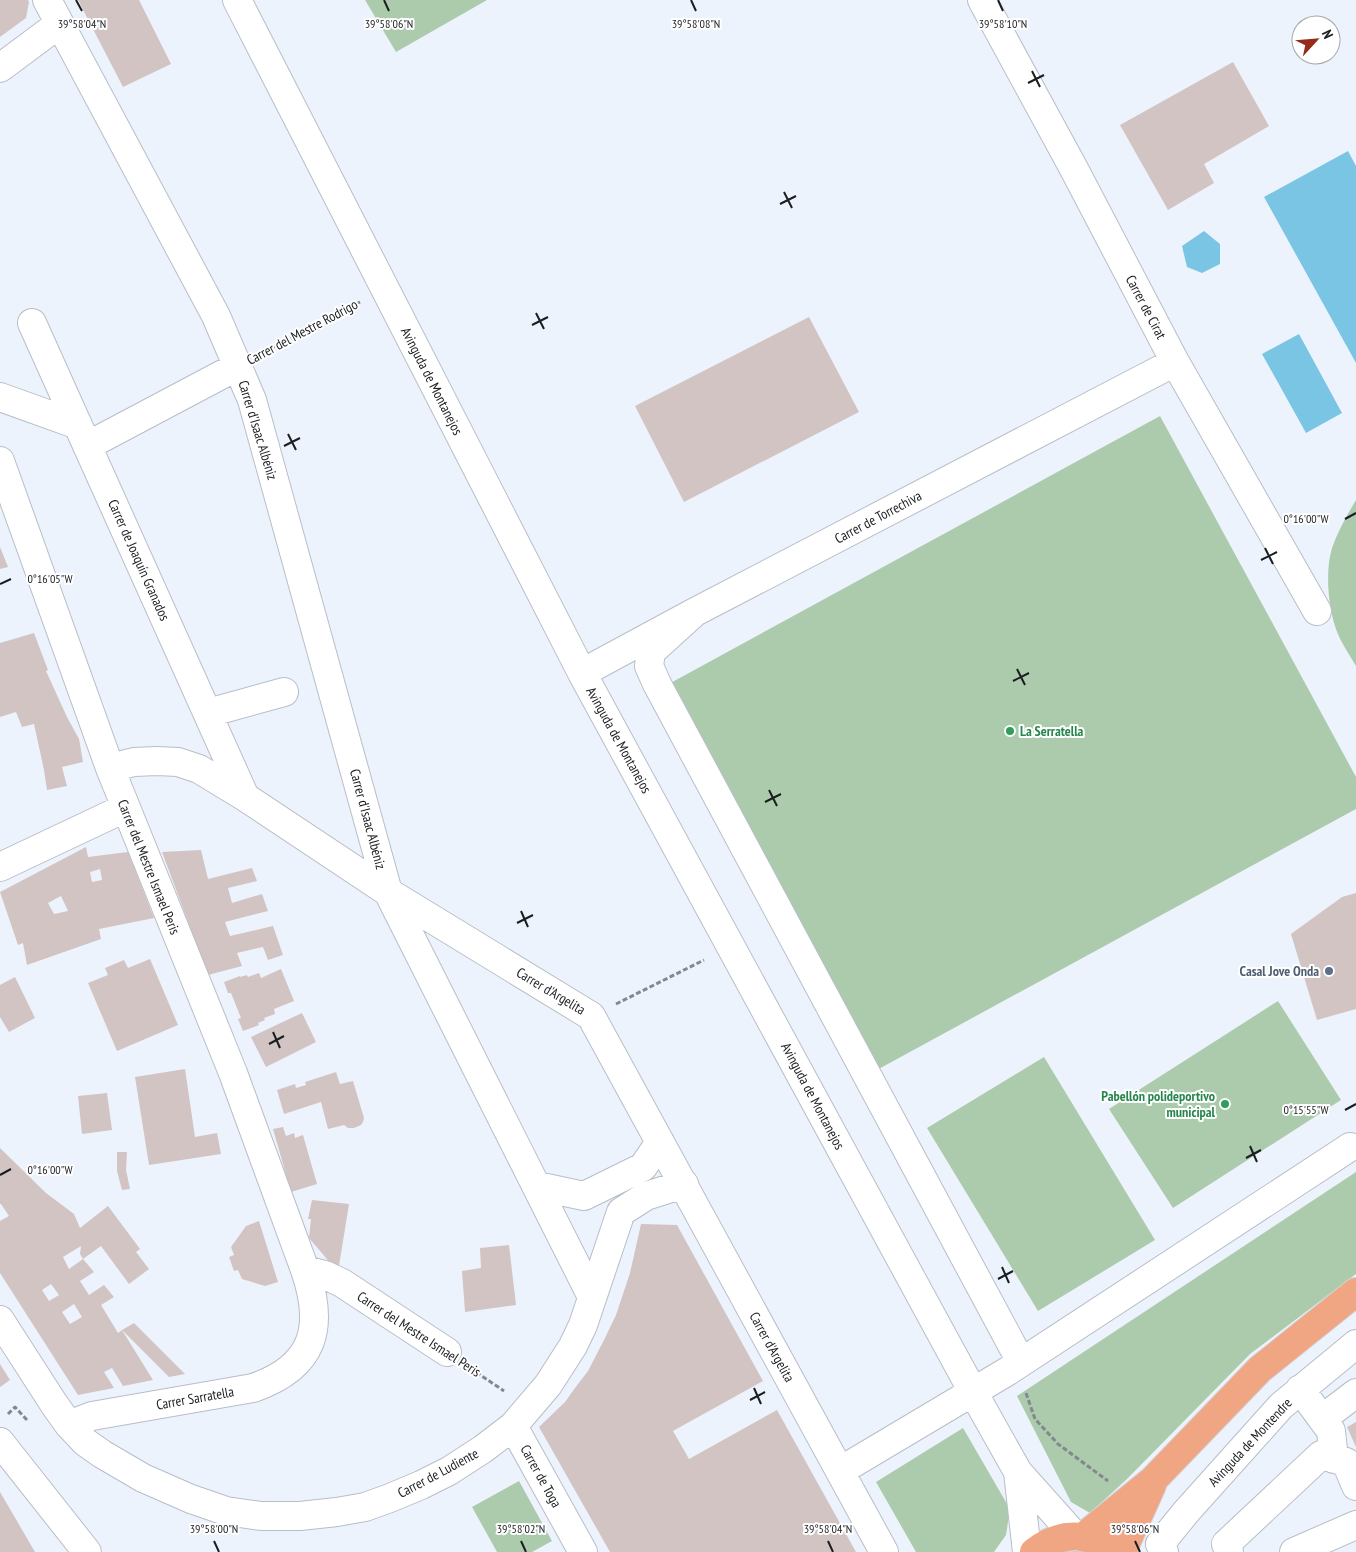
<svg xmlns="http://www.w3.org/2000/svg" width="1356" height="1552" viewBox="0 0 1356 1552" font-family="'PT Sans Narrow',sans-serif">
<style>
.green{fill:#accbad}
.water{fill:#7bc5e4}
.building{fill:#d1c4c2;fill-rule:evenodd}
.lines{fill:none;stroke-linecap:round;stroke-linejoin:round}
.minor-casing{stroke:#b8bec7;stroke-width:30}
.major-casing{stroke:#d1d2d3;stroke-width:30}
.path{stroke:#83888e;stroke-width:3;stroke-dasharray:5 2.5;stroke-linecap:butt}
.minor{stroke:#fff;stroke-width:28}
.major{stroke:#f1a683;stroke-width:28}
.ticks{fill:none;stroke:#1b1e21;stroke-width:2}
.leisure-dot{fill:#2e9e5b;stroke:#fff;stroke-width:2}
.service-dot{fill:#5c6f8a;stroke:#fff;stroke-width:2}
.labels{text-anchor:middle;stroke-width:4;stroke-linejoin:round;paint-order:stroke}
.street-label{font-size:14px;fill:#1b1e21;stroke:#fff}
.leisure-label{font-size:14px;font-weight:bold;fill:#27864d;stroke:#fff;text-anchor:start}
.service-label{font-size:14px;font-weight:bold;fill:#4e5e75;stroke:#fff;text-anchor:end}
.ticks-label{font-size:12px;text-anchor:middle;fill:#1b1e21;stroke:#fff;stroke-width:4;stroke-linejoin:round;paint-order:stroke}
</style>
<rect width="100%" height="100%" fill="#edf3fd"/>
<path class="green" d="M365 0H487L396 52Z
M1160 416 1356 777V809L875 1071 665 686Z
M1356 500V666C1349 654 1340 641 1336 629 1328 606 1325 571 1332 548 1338 531 1347 515 1356 500Z
M1278 1001 1341 1100 1173 1208 1109 1109Z
M1044 1057 1155 1240 1038 1311 927 1128Z
M1356 1172V1274L1250 1354 1127 1479 1090 1513 1071 1502 1017 1396Z
M963 1428 1010 1509 1006 1535 994 1552H916L876 1482Z
M519 1481 552 1541 532 1552H497L472 1507Z"/>
<path class="water" d="M1348 151 1356 166V363L1264 197Z
M1204 231 1220 244V264L1202 273 1187 267 1182 246Z
M1299 334 1342 413 1306 433 1262 354Z"/>
<path class="building" d="M0 0H28L29 2 26 18 0 37Z
M78 0H139L171 64 123 87Z
M1233 62 1269 126 1204 164 1214 183 1168 210 1120 125Z
M809 317 859 412 684 502 635 406Z
M0 547 8 567 0 569Z
M34 633 48 670 46 671 67 717 79 739 83 762 62 767 67 786 47 790 44 770 34 724 22 727 16 712 0 717V643Z
M86 847 88 857 128 852 154 918 99 929 101 939 27 965 23 943 18 945 0 892ZM100 869 102 880 92 882 90 872ZM61 896 68 911 54 914 48 903Z
M201 850 208 879 252 868 257 881 228 888 232 903 262 894 268 911 225 922 230 936 273 926 283 955 268 960 263 947 237 953 242 966 208 975 162 852Z
M1356 893V1009L1317 1020 1291 934 1342 897Z
M150 959 178 1025 117 1051 88 983 108 975 105 968 124 960 128 968Z
M281 969 294 1001 274 1009 275 1014 264 1018 265 1020 258 1023 259 1025 243 1031 238 1019 241 1018 231 993H228L224 982 240 976V977L247 975 248 977 259 973 261 978Z
M15 977 35 1018 9 1032 0 1017V985Z
M302 1013 316 1042 266 1067 251 1037Z
M185 1069 195 1137 217 1133 221 1154 149 1165 135 1077Z
M336 1072 340 1084 353 1081 364 1118 363 1122 361 1125 354 1128H348L344 1125 328 1129 321 1102 284 1114 277 1090 295 1084 296 1088 306 1085 305 1082Z
M107 1093 112 1130 82 1134 78 1096Z
M283 1127 286 1136 294 1133 295 1138 303 1135 317 1184 291 1192 273 1129Z
M0 1148 46 1193 74 1214 80 1228 108 1206 140 1249 136 1252 149 1269 129 1284 101 1246 83 1259 80 1254 81 1246 63 1257 69 1269 83 1259 94 1272 80 1281 89 1295 104 1285 114 1297 101 1305 118 1333 122 1330 153 1380 123 1386 112 1368 104 1372 114 1388 78 1395 0 1273V1221L9 1216 1 1204H0ZM51 1284 59 1295 49 1301 42 1290ZM74 1304 82 1317 70 1324 62 1312Z
M117 1152H127L126 1170 130 1189 122 1190 117 1171Z
M312 1200 349 1204 338 1272 309 1238 311 1219H308Z
M259 1221 278 1282 265 1286 242 1279 238 1270 234 1271 229 1257 234 1255 231 1247 246 1226Z
M641 1224 677 1225 763 1381 673 1431 689 1459 777 1410 856 1552H610L539 1427 565 1402 575 1388 588 1371 604 1340 616 1315 630 1273Z
M509 1245 516 1305 465 1312 462 1271 481 1268 480 1248Z
M134 1323 185 1374 169 1377 122 1330Z
M0 1364 10 1380 0 1387Z
M1356 1422V1447L1347 1427Z
M0 1492 3 1497 35 1552H0Z"/>
<g class="lines">
<g class="minor-casing">
<path id="minor" d="M47 0 216 316 252 400 388 892 592 1297
M237 0 582 673 973 1392 1018 1472 1076 1537
M982 0 1074 169 1175 362 1317 611
M0 68 59 24
M32 323 245 797
M0 397 78 425
M87 446 238 366
M0 461 110 768 233 1073 305 1270C325 1328 314 1367 253 1388L92 1416 69 1425
M695 612 651 652 649 666 657 684 1021 1362
M582 673 695 612 1175 362
M208 713 284 692
M110 768 134 762 157 761 178 762 199 769 245 797 388 892 591 1016 884 1552
M0 867 125 808
M537 1186 584 1196 643 1167 660 1142
M305 1270 325 1275 342 1283 447 1352
M0 1320 54 1404 69 1425 85 1442 102 1454 143 1478 191 1499 226 1511 261 1516H300L337 1512 365 1507 390 1498 421 1485 449 1471 483 1449 513 1426 548 1385 573 1346 583 1325 621 1212 646 1196 684 1184
M1300 1389 1331 1431 1334 1459
M1322 1419 1356 1393
M513 1426 583 1552
M0 1442 87 1552
M840 1471 1008 1371 1350 1147
M1018 1472 1027 1552
M1164 1552 1160 1544 1186 1512 1281 1406 1356 1344
M1229 1552 1226 1544 1321 1455 1346 1462 1356 1486
M1294 1552 1356 1525"/>
</g>
<g class="major-casing">
<path id="major" d="M1083 1537 1153 1480 1260 1369 1356 1292
M1034 1552C1062 1530 1089 1533 1117 1552
M1122 1552 1152 1485"/>
</g>
<path class="path" d="M264 352 360 302
M616 1004 704 960
M470 1368 504 1391
M1026 1393 1035 1419 1058 1444 1108 1481
M8 1414 15 1407 27 1420"/>
<use href="#minor" class="minor"/>
<use href="#major" class="major"/>
</g>
<path class="ticks" d="M76 0 82 11M384 0 389 11M691 0 696 11M998 0 1003 11M1032 71 1040 87M1028 83 1044 75M784 192 792 208M780 204 796 196M536 313 544 329M532 325 548 317M288 434 296 450M284 446 300 438M1345 519 1356 513M1265 548 1273 564M1261 560 1277 552M0 584 11 579M1017 669 1025 685M1013 681 1029 673M769 790 777 806M765 802 781 794M521 911 528 927M517 923 533 915M273 1032 280 1048M269 1044 284 1036M1345 1110 1356 1104M1250 1146 1257 1162M1246 1158 1261 1150M0 1175 11 1169M1002 1267 1009 1283M998 1279 1013 1271M754 1388 761 1404M750 1400 765 1392M214 1541 219 1552M521 1541 526 1552M828 1541 833 1552M1135 1541 1140 1552"/>
<g class="leisure-dot">
<circle cx="1010" cy="731" r="5"/>
<circle cx="1225" cy="1104" r="5"/>
</g>
<circle class="service-dot" cx="1329" cy="971" r="5"/>
<g class="labels">
<g class="street-label">
<text transform="translate(1146 307) rotate(62)" y="5">Carrer de Cirat</text>
<text transform="translate(302 332) rotate(-28)" y="5">Carrer del Mestre Rodrigo</text>
<text transform="translate(432 381) rotate(63)" y="5">Avinguda de Montanejos</text>
<text transform="translate(258 430) rotate(73)" y="5">Carrer d'Isaac Albéniz</text>
<text transform="translate(878 517) rotate(-28)" y="5">Carrer de Torrechiva</text>
<text transform="translate(139 560) rotate(66)" y="5">Carrer de Joaquín Granados</text>
<text transform="translate(619 740) rotate(61)" y="5">Avinguda de Montanejos</text>
<text transform="translate(368 819) rotate(75)" y="5">Carrer d'Isaac Albéniz</text>
<text transform="translate(149 867) rotate(68)" y="5">Carrer del Mestre Ismael Peris</text>
<text transform="translate(551 991) rotate(31)" y="5">Carrer d'Argelita</text>
<text transform="translate(813 1096) rotate(62)" y="5">Avinguda de Montanejos</text>
<text transform="translate(419 1334) rotate(33)" y="5">Carrer del Mestre Ismael Peris</text>
<text transform="translate(772 1347) rotate(61)" y="5">Carrer d'Argelita</text>
<text transform="translate(195 1398) rotate(-10)" y="5">Carrer Sarratella</text>
<text transform="translate(1250 1442) rotate(-47)" y="5">Avinguda de Montendre</text>
<text transform="translate(438 1473) rotate(-28)" y="5">Carrer de Ludiente</text>
<text transform="translate(541 1476) rotate(61)" y="5">Carrer de Toga</text>
</g>
<g class="leisure-label">
<text x="1020" y="736">La Serratella</text>
<text x="1215" y="1101" text-anchor="end">Pabellón polideportivo<tspan x="1215" dy="16">municipal</tspan></text>
</g>
<g class="service-label">
<text x="1319" y="976">Casal Jove Onda</text>
</g>
</g>
<g class="ticks-label">
<text x="82" y="28">39°58'04"N</text>
<text x="389" y="28">39°58'06"N</text>
<text x="696" y="28">39°58'08"N</text>
<text x="1003" y="28">39°58'10"N</text>
<text x="1306" y="523">0°16'00"W</text>
<text x="50" y="583">0°16'05"W</text>
<text x="1306" y="1114">0°15'55"W</text>
<text x="50" y="1174">0°16'00"W</text>
<text x="214" y="1533">39°58'00"N</text>
<text x="521" y="1533">39°58'02"N</text>
<text x="828" y="1533">39°58'04"N</text>
<text x="1135" y="1533">39°58'06"N</text>
</g>
<g transform="translate(1316 40) rotate(64)"><circle r="24" fill="#ffffff" stroke="#a4a5a6"/>
<path d="M0-4L9 19L0 12L-9 19Z" fill="#952c1a"/>
<text y="-8" font-size="14" font-weight="bold" text-anchor="middle" fill="#1b1e21">N</text>
</g>
</svg>
